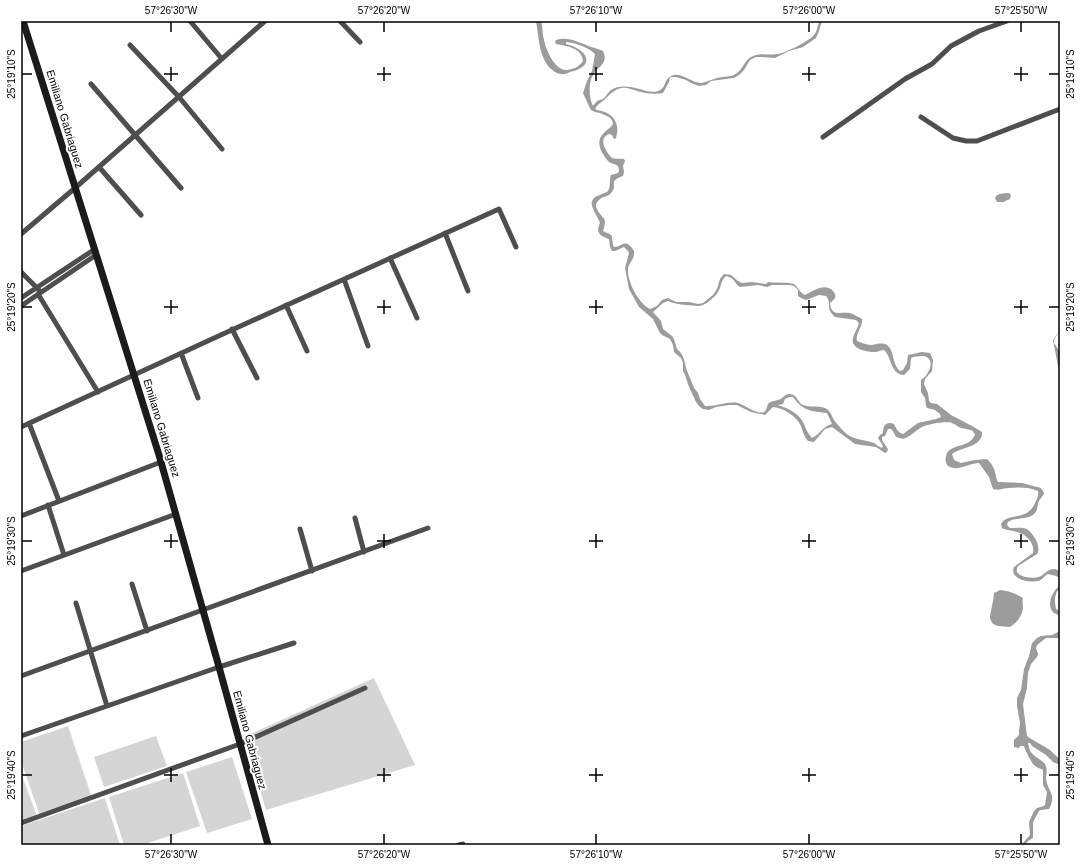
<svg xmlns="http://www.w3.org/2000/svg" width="1081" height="866" viewBox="0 0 1081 866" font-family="Helvetica,sans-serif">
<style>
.green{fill:#d5d5d5}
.water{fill:#9c9c9c;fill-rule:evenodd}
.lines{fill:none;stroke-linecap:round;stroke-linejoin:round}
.street{stroke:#4e4e4e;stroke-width:5}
.secondary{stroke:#1b1b1b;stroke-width:7}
.ticks{fill:none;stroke:#000;stroke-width:1.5}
.labels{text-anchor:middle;stroke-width:4;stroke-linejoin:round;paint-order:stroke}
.street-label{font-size:11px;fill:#000;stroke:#fff}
.neatline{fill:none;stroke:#000;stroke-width:1.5}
.ticks-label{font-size:10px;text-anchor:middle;fill:#000}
</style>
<rect width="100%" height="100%" fill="#fff"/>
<path class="green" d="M374 678 415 765 266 810 244 737Z
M68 726 92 798 40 816 21 761V742Z
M156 736 167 766 104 787 94 757Z
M232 757 252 819 207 833 186 772Z
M21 773 37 816 21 822Z
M183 773 200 826 142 845H124L109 797Z
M105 798 120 845H21V826Z"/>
<path class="water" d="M536 21H541C543 27 542 34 544 40 546 50 555 71 567 70 574 69 579 67 583 61 582 48 567 46 556 44L555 42 556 40C568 36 580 43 591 47 595 48 599 49 603 51 609 64 598 66 593 75 588 83 589 98 593 106 593 105 597 102 597 101 599 100 601 100 603 99 606 97 608 92 611 90 620 84 631 87 640 89 646 91 652 93 658 91 666 89 664 79 671 76 681 71 692 84 702 83 706 82 710 80 714 79 721 76 731 78 737 73 743 69 744 61 751 57 763 52 766 56 777 54 784 54 811 40 814 35 818 30 817 25 820 21H822L819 31 816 38 803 47 789 51 775 58 761 57H756L750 60 744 70 739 75 734 78 718 80 711 81 706 85 699 86 691 83 686 80 676 77H670L669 82 663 93C654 95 643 93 634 90 630 89 626 87 622 88 617 88 610 94 606 98 602 103 599 102 595 109 599 111 603 111 607 113 617 118 619 128 616 138L614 139 612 135 609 134C607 135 605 136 604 138 601 143 607 153 611 157 614 160 620 158 624 159L625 161 623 166 624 172 623 176C607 182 618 184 612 192 609 197 602 196 599 200 590 208 604 216 605 221 605 224 604 228 603 231 606 233 609 233 611 235 613 238 612 244 614 247 623 247 625 237 634 251 634 253 634 257 633 258 632 261 628 265 628 269 627 282 639 304 650 309L657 306 662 300 668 298 676 302H689L698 304 703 303 713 295 717 289 720 279 724 274 731 275 738 281 742 283 752 282 766 284 768 282C773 283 790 282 794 284 798 287 800 293 805 295 812 291 826 282 833 291 835 293 836 296 835 298 834 300 832 301 830 303 831 317 841 312 850 313 854 314 858 317 862 319 863 327 855 333 857 341 862 343 867 345 872 345 877 344 880 343 885 344 895 348 891 363 900 371L903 370 907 363 908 355 922 352 930 353 933 360 932 371 925 379 924 384 928 393 929 401 931 403 937 404 951 415 972 426 982 432C983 447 961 447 952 454L954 460 961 463 975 460 987 459C991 463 994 467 995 472 996 476 996 479 998 482L1022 483 1041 488 1044 493C1043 497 1041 497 1039 501 1037 505 1038 510 1035 513 1030 520 1015 517 1008 522 1006 525 1008 526 1010 528 1015 528 1022 527 1027 529 1033 533 1042 547 1037 554L1018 566C1016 570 1016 572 1020 575 1025 578 1036 579 1041 576 1047 572 1048 569 1055 569L1060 571V578L1056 576 1048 574C1044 576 1043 580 1038 581 1029 583 1009 579 1014 567L1033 553C1035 543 1026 534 1017 532 1012 530 1007 531 1002 528L1001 524C1007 512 1027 522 1035 503 1037 499 1039 496 1038 491 1030 487 1018 487 1009 488 1003 488 999 491 993 489L989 477 979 463C972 463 965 467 958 468 955 469 950 467 948 466 946 464 945 460 946 457 947 446 961 447 969 442 972 440 973 438 975 435L973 431C969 429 965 429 961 428 958 427 955 424 952 423 945 421 929 424 922 427 915 431 910 437 903 439L896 437 893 431 891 429H888L885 436 882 437V440L888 449 887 452 885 453 876 447 855 444 832 427 825 429 814 442 808 441C804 436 803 432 801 426 796 416 784 408 773 407L765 415 751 412 737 405H729L716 407 709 410 703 409 700 407 696 402 689 387 685 375 683 371V363L681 358 674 352 673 345 670 339 662 335 660 333 653 319 639 307 629 289 625 268 629 253 628 251 624 247 615 251H612L610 247 609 239C601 236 595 234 600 223 597 214 583 200 600 195 603 193 606 193 608 191 611 186 609 180 611 175L618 173 619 171C619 164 615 165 609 162 602 154 594 142 604 133 607 129 611 128 613 124L612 120 609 117 600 113 595 112 591 110 588 104 583 93 587 81 592 71 595 54C588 47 576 43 566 42V44C587 49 597 66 570 72 568 73 564 75 561 74 556 74 551 69 548 66 538 52 539 36 536 21ZM726 276C735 278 734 283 740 287L758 285 767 287 772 285H790L794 286 798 290V296L801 298 806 300 819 295 826 296C833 304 824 307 835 317L856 320 859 323C858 328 854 333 853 338 850 349 867 352 875 352 878 352 881 350 884 350 892 357 890 374 904 375L910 369 911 358C914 356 917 357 921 356 931 355 933 365 928 372 927 375 924 378 921 380V392L925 398 926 406 927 408 935 410 940 414 941 417 936 419 918 423 903 434C898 433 896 428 894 424 886 421 883 426 883 433L880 435 878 438 883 446 882 448C879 447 877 445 874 443 866 440 856 440 848 435 845 433 836 423 834 420 831 415 831 411 825 408 818 405 810 408 803 405 798 403 797 394 790 394 786 394 785 396 782 398 778 401 772 400 768 404 767 406 767 410 764 412 757 415 745 405 738 403 727 401 716 407 705 406L700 399 698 393 694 388 686 368 684 359 681 353 677 349 674 339 672 336 663 329 661 321 653 312 663 303 668 301C675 304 678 304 686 305 690 305 694 306 698 306 705 306 714 298 718 292 722 286 720 281 726 276ZM789 397H793C803 411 811 411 827 413L832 424C821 427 821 434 812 438 808 434 806 429 804 424 799 413 789 409 778 405L783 404 785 399Z
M1006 193H1009L1011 195 1010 199 1003 202H997L995 198C997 193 1002 194 1006 193Z
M1060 330 1054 340V343L1060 352V367L1058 366 1053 340Z
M1060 585C1060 590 1057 590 1056 594 1054 599 1055 604 1056 609L1060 611V615C1048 614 1048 600 1054 592 1055 590 1058 587 1060 585Z
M1000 590C1009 591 1015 593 1023 598 1022 602 1023 604 1023 607 1023 615 1016 625 1009 627 1006 627 1002 626 999 626 995 626 991 623 990 618 990 615 994 598 994 593Z
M1060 631V638H1046L1037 645 1036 648 1038 654 1037 657 1031 664 1028 673 1027 688 1023 704 1027 736C1033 741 1043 745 1050 750 1053 753 1056 756 1060 759V765L1053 762 1046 755 1032 746 1030 743H1028C1029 746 1029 750 1031 752 1034 757 1041 759 1045 764 1048 770 1046 774 1046 779 1048 792 1057 794 1049 809L1041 810 1039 811 1033 822V838L1028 841 1025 845H1021L1030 835 1029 822 1034 811 1037 808 1044 806 1045 805 1047 792 1043 785V770C1040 768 1037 768 1034 765 1032 764 1024 748 1024 746H1020L1019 748 1014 747V740L1019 735V731L1020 723 1017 706V698L1021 690 1024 669 1029 656 1032 643 1037 638 1041 636 1052 635Z"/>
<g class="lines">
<path class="street" d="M190 21 222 59
M340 21 360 42
M130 45 179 97 222 149
M91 84 181 188
M921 117 953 138 966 141H977L1060 109
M823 137 905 79 932 64 951 46 979 31 1007 21
M99 167 141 215
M445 233 468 291
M21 234 75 188 265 21
M390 258 417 318
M21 272 39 290
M344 279 368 346
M38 294 98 392
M21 298 95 249
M286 305 307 351
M21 306 96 255
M232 329 257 378
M181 353 198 398
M29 423 59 501
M21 427 212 339 499 209 516 247
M48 505 64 555
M21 516 161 462
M355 518 364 552
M300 529 312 571
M21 571 176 514
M132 584 147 631
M76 603 107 706
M21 676 428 528
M21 736 219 667 294 643
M21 823 240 744 365 688
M459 845 463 844"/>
<path class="secondary" d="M23 21 159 455 219 667 268 845"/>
</g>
<path class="ticks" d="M171 22V32M384 22V32M596 22V32M809 22V32M1021 22V32M171 67V81M384 67V81M596 67V81M809 67V81M1021 67V81M22 74H32M164 74H178M377 74H391M589 74H603M802 74H816M1014 74H1028M1049 74H1059M171 300V314M384 300V314M596 300V314M809 300V314M1021 300V314M22 307H32M164 307H178M377 307H391M589 307H603M802 307H816M1014 307H1028M1049 307H1059M171 534V548M384 534V548M596 534V548M809 534V548M1021 534V548M22 541H32M164 541H178M377 541H391M589 541H603M802 541H816M1014 541H1028M1049 541H1059M171 768V782M384 768V782M596 768V782M809 768V782M1021 768V782M22 775H32M164 775H178M377 775H391M589 775H603M802 775H816M1014 775H1028M1049 775H1059M171 834V844M384 834V844M596 834V844M809 834V844M1021 834V844"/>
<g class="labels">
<g class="street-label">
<text transform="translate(65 119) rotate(73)" y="4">Emiliano Gabriaguez</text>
<text transform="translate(162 428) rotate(73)" y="4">Emiliano Gabriaguez</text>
<text transform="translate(250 740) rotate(75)" y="4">Emiliano Gabriaguez</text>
</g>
</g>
<rect width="1081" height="866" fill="none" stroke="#ffffff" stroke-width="44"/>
<rect x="22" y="22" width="1037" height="822" class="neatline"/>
<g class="ticks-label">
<text x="171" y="14">57°26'30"W</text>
<text x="384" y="14">57°26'20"W</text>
<text x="596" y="14">57°26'10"W</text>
<text x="809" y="14">57°26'00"W</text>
<text x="1021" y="14">57°25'50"W</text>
<text transform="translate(11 74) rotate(-90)" y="4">25°19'10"S</text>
<text transform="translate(1070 74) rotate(-90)" y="4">25°19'10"S</text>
<text transform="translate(11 307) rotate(-90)" y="4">25°19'20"S</text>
<text transform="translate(1070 307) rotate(-90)" y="4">25°19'20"S</text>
<text transform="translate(11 541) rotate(-90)" y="4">25°19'30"S</text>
<text transform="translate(1070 541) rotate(-90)" y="4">25°19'30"S</text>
<text transform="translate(11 775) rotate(-90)" y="4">25°19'40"S</text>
<text transform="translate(1070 775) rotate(-90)" y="4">25°19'40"S</text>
<text x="171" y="858">57°26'30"W</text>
<text x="384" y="858">57°26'20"W</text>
<text x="596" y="858">57°26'10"W</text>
<text x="809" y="858">57°26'00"W</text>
<text x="1021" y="858">57°25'50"W</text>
</g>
</svg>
